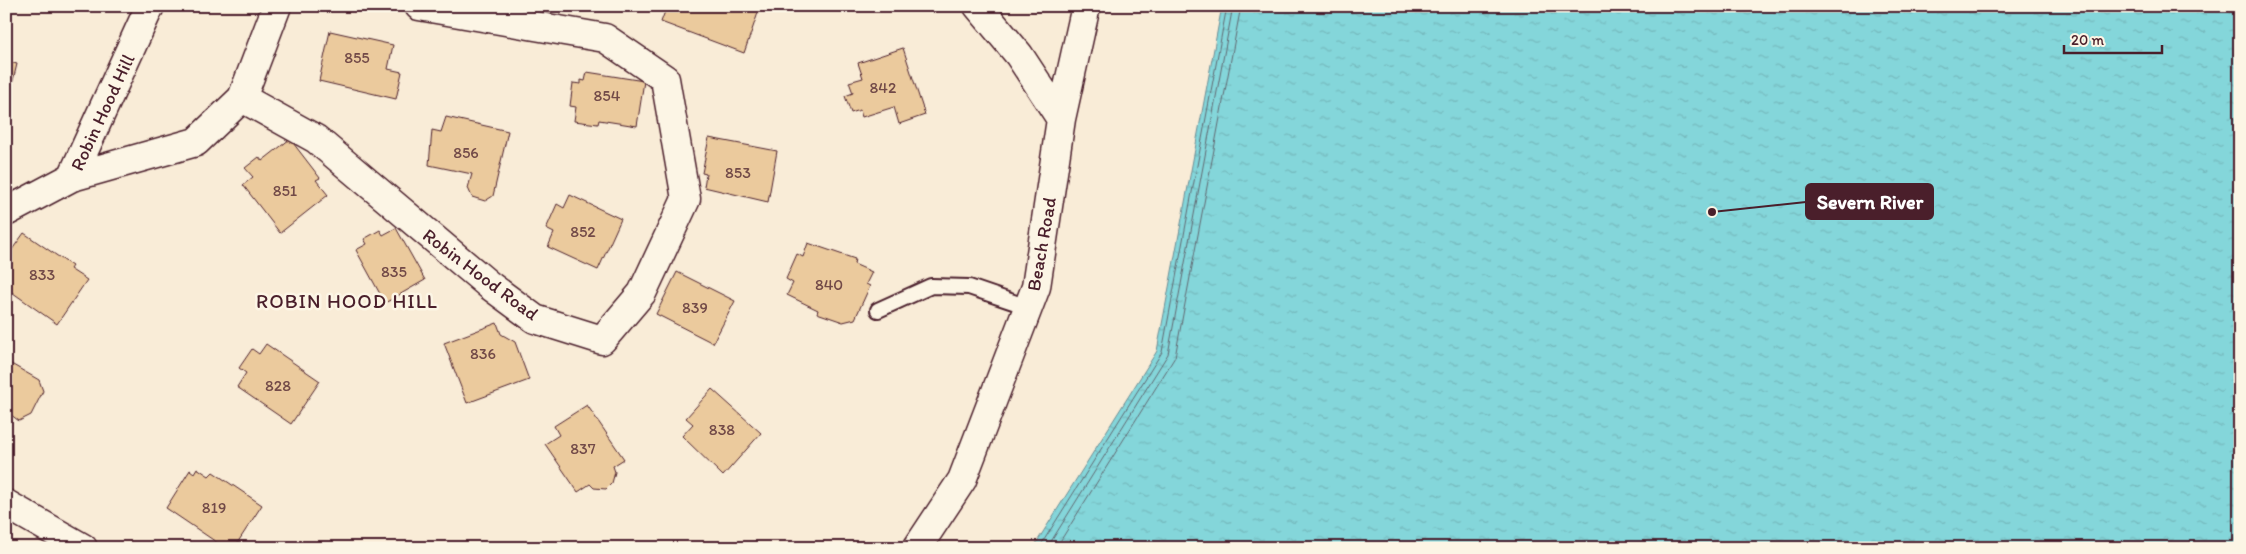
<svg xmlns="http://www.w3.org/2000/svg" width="2246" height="554" viewBox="0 0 2246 554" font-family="Itim,sans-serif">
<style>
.water{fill:url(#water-ripples);stroke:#6d8d94}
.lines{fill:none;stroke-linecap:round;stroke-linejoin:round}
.shore{stroke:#616871;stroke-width:1}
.building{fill:#ebca9d;stroke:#4a1f2b}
.lane-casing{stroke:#4a1f2b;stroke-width:18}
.street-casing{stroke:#4a1f2b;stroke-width:31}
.lane{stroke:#fcf5e5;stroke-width:14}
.street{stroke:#fcf5e5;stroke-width:28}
.labels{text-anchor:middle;stroke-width:5;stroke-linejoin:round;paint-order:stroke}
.number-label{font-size:16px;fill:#724a48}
.street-label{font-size:19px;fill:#4a1f2b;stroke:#fcf5e5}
.neighbourhood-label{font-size:20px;letter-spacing:1px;fill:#4a1f2b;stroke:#fcf5e5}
.leader{fill:none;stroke:#4a1f2b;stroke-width:2}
.callout-dot{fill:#4a1f2b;stroke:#fcf5e5;stroke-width:2}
.callout{fill:#4a1f2b;stroke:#4a1f2b;stroke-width:2}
.callout-label{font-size:20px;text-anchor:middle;font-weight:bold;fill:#fff}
</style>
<defs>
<pattern id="water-ripples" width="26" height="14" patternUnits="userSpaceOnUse" patternTransform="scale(1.25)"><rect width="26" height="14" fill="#84d6da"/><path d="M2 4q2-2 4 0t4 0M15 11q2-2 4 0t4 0" fill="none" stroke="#74b7bb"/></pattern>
</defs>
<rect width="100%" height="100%" fill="#f9ecd7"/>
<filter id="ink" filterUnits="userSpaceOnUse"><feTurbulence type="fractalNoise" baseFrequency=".02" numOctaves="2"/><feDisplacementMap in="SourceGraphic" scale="10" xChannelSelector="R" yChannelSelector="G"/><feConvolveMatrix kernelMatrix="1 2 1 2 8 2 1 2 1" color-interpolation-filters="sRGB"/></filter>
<g filter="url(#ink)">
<path class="water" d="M1222 6H2240V548H1033L1157 351Z"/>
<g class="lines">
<path class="shore" d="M1039 548 1162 352 1227 6
M1047 548 1168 354 1233 6
M1056 548 1175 357 1241 6"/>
</g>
<path class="building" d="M538 6H560L546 17Z
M667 6H749L759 10 744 53 661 22Z
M330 31 393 45 388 69 402 72 396 99 319 81Z
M903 48 925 115 899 124 894 107 862 117 860 110 851 113 845 96 853 93 849 82 863 78 858 63Z
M6 61 17 64 8 101 6 100Z
M587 72 644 81 637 126 599 120 598 124 574 121 576 107 570 106 573 83 581 84V80L585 81Z
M446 117 508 131 493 196 485 201 472 197 468 188 472 174 429 165 432 130 441 132Z
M709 138 777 151 768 202 704 187 706 174 702 173Z
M290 139 320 178 316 180 328 195 280 233 243 185 253 177 245 168 259 157 262 161Z
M570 195 621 219 598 270 548 247 554 233 546 229 557 204 564 208Z
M396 228 425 280 385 303 356 250 367 244 364 239 380 230 383 235Z
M24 233 72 266 70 269 87 280 57 324 6 288V258Z
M808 243 855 259 854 264 872 272 866 284 870 286 855 319 843 322 817 313 818 310 787 295 793 283 786 279 797 254 803 257Z
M677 272 735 301 713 343 656 314Z
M497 323 501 334 515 342 529 380 467 403 444 343Z
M266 344 320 381 291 424 237 387 246 373 239 368 252 349 259 354Z
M6 361 39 380 43 391 31 415 19 421 6 411Z
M712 389 761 433 723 476 682 436 693 424 686 418Z
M587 405 624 459 613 466 615 472 612 483 606 489 594 488 590 484 578 492 545 444 559 435 554 426Z
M197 468 209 476 213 472 262 505 234 548H225L166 508 190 470 194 473Z"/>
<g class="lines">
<g class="lane-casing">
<path id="lane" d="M878 310 931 286 969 287 1028 307"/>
</g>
<g class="street-casing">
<path id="street" d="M277 6 242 98 316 139 489 285 535 319 602 340 642 293 686 199 665 79 605 38 419 6
M978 6 1019 55 1061 119
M72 177 196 142 242 98
M6 212 72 177 150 6
M6 504 83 548
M917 548 962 480 1036 287 1061 119 1086 6"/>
</g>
<use href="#lane" class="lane"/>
<use href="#street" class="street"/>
</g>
</g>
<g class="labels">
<g class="number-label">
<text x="357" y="63">855</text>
<text x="883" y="93">842</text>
<text x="607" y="101">854</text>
<text x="466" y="158">856</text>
<text x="738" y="178">853</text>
<text x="285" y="196">851</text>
<text x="583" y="237">852</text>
<text x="394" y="277">835</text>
<text x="42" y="280">833</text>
<text x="829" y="290">840</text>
<text x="695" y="313">839</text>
<text x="483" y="359">836</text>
<text x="278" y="391">828</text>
<text x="722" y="435">838</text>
<text x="583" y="454">837</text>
<text x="214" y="513">819</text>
</g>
<g class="street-label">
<text transform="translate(102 112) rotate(-65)" y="7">Robin Hood Hill</text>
<text transform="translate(1041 244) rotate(-80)" y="7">Beach Road</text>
<text transform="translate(481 274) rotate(37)" y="7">Robin Hood Road</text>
</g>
<g class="neighbourhood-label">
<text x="347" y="308">ROBIN HOOD HILL</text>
</g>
</g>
<path class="leader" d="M1712 212L1806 202"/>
<circle class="callout-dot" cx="1712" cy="212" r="5"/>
<rect class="callout" x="1806" y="184" width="127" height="35" rx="5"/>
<g class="callout-label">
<text x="1870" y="209">Severn River</text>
</g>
<rect width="2246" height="554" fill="none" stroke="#fcf5e5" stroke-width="25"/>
<rect x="12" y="12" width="2221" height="529" fill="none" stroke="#4a1f2b" stroke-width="2" filter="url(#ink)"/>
<path d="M2064 45v8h98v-8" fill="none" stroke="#4a1f2b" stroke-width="2.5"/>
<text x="2071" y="45" font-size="15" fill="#4a1f2b" stroke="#fcf5e5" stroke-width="4" paint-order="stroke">20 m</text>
</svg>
